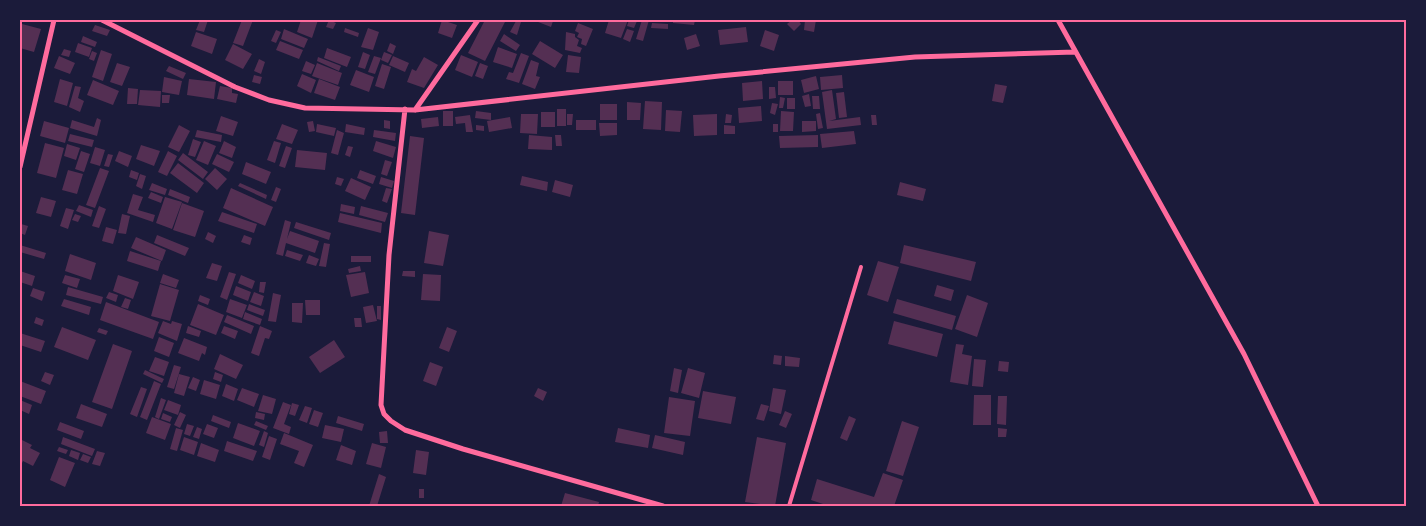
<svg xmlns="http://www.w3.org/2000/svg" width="1426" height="526" viewBox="0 0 1426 526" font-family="Cabin,sans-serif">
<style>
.building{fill:#542f53}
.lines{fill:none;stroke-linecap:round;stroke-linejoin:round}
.service{stroke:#ff6b9d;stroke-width:4}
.minor{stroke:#ff6b9d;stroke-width:5}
.neatline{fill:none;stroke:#ff6b9d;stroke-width:2}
</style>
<rect width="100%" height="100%" fill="#1b1b3a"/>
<path class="building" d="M200 20H208L204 32 196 30Z
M242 20H253L243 46 233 43Z
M301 20H318L312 38 297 32Z
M329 20 336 23 333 29 326 27Z
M442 20 457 25 452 38 438 33Z
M485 20H506L485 61 468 53Z
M533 20H550L553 21 551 27Z
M609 20H628L621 38 605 33Z
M629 20 637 21 634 28 627 26Z
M642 20H649L643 41 636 39Z
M673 20H695L694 25 673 23Z
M792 20H798L801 24 794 31 787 24Z
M805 20H816L814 32 804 30Z
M516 21 521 22 517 35 510 32Z
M578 23 593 29 586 46 581 44 582 39 577 37 579 33 575 31Z
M652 23 668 24V29L651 28Z
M22 24 41 29 34 52 20 48V32Z
M95 25 110 30 107 36 92 31Z
M746 27 748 42 720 45 718 30Z
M345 28 359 33 358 37 344 32Z
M368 28 379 32 373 50 361 47Z
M284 29 308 39 304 48 281 39Z
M627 29 634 31 630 42 623 39Z
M276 30 281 32 276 43 271 41Z
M765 30 779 35 774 51 760 46Z
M196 32 217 39 212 54 191 46Z
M566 32 575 34V37L579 40 577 46 582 48 580 53 565 50Z
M504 34 520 45 516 51 500 41Z
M696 34 700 46 687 50 684 38Z
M83 36 97 42 95 47 81 42Z
M280 41 303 50 299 59 276 50Z
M540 41 563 55 555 68 532 54Z
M78 43 92 48 89 57 75 52Z
M390 43 396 46 393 54 387 51Z
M233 44 252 54 243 69 225 60Z
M498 47 517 54 512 68 493 62Z
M327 48 351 57 347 67 324 58Z
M64 49 71 51 69 57 61 55Z
M101 50 112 54 103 81 92 77Z
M92 51 97 53 94 61 89 59Z
M363 52 370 55 365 69 358 67Z
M384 52 392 55 388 63 381 60Z
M521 53 529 56 519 83 506 79 509 72 513 73Z
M461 55 478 62 472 77 455 70Z
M568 55 581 57 579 73 566 72Z
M59 56 75 63 70 74 54 68Z
M374 56 381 58 375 74 368 72Z
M393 56 409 63 405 72 389 65Z
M318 57 341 66 339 71 317 61Z
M424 57 438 65 424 88 407 82 412 69 416 71Z
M259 59 265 62 261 74 254 71Z
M531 60 539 63 536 76 540 77 535 89 522 84Z
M306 61 315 65 311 74 302 71Z
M117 63 130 67 122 86 110 82Z
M317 63 342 73 338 85 312 76Z
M480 63 488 66 483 79 475 76Z
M382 64 391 67 384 89 375 86Z
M169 66 186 73 183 79 166 71Z
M356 70 374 77 369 92 350 85Z
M302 74 316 80 311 93 297 86Z
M254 75 262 77 260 84 252 82Z
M842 75 843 88 821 90 820 77Z
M816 76 819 89 804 93 801 80Z
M164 77 182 81 179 95 162 92Z
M60 79 73 83 67 106 54 102Z
M189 79 216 82 214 99 187 95Z
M319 79 340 87 335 100 314 93Z
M93 80 119 91 113 105 87 95Z
M762 81 763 99 743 101 742 83Z
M778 81H793V95H778Z
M995 84 1007 86 1003 103 992 101Z
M75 86 81 87 78 98 84 101 80 112 69 107Z
M220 86 232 88V93L238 94 236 103 217 99Z
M769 87H775L776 98 769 99Z
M128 88 138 89 137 104H127Z
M140 90 161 91 160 107 138 105Z
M832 90 836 119 829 121 860 117 861 125 827 129 822 92Z
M844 92 847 117 839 118 836 93Z
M809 94 811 106 805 107 802 96Z
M162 95H170L169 103H162Z
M812 96H819L820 109H813Z
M780 97 785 98 783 108H779Z
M787 98H795V109H787Z
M645 101 662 102 661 130 643 129Z
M627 102 641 103 640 120H627Z
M772 103 778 104 775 115 770 113Z
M600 104H617V120H600Z
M761 106 762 121 739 123 738 108Z
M557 109H566V126H557Z
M666 110 682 111 680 132 665 131Z
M443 111H453V126H443Z
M476 111 491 113V120L475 118Z
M781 111 794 112 793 131H780Z
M541 112H555V127H541Z
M820 113 823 128 818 129 816 114Z
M521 114H538L537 134 520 133Z
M567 114H573L572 125H567Z
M717 114V135L694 136 693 115Z
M726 114 732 115 731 123H725Z
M470 115 473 132H466L465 123 456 124 455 117Z
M871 115H876L877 125H872Z
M221 116 238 122 233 136 216 131Z
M438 117 439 126 422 128 421 119Z
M510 117 512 128 489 132 487 121Z
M97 118 101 120 97 136 70 128 72 120 94 127Z
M384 120 390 121V129L384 128Z
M576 120H596V130H576Z
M44 121 69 128 65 143 40 136Z
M313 121 315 131 309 132 307 122Z
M802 121H816V131L802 132Z
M599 123H617V135L600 136Z
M282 124 298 130 292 144 276 139Z
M317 124 336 128 334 136 316 132Z
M346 124 365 128 364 135 345 132Z
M773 124H778V132H773Z
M179 125 190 131 179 152 168 147Z
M476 125 484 126V131L476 130Z
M724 125 735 126V134H724Z
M197 130 222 135 221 142 195 137Z
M337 130 344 133 338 155 331 153Z
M374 130 396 133 395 141 373 137Z
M854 131 856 144 822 148 820 134Z
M70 134 94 140 92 147 68 141Z
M529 135 552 137V150L528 149Z
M555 135H561L562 146H556Z
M818 135V147L780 148 779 136Z
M410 136 424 138 415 215 401 213Z
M193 139 201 142 195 157 188 155Z
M204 141 216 146 208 165 196 160Z
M224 141 236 147 232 158 219 153Z
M274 141 281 143 275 163 267 160Z
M376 141 396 147 393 158 373 151Z
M45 143 64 148 56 178 37 173Z
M67 144 80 148 76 160 64 156Z
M141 145 160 151 154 166 136 159Z
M286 146 292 148 285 168 279 166Z
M348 146 353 147 350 157 345 155Z
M95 147 105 150 100 166 90 163Z
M297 150 327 153 325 170 295 167Z
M81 151 90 154 84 172 75 169Z
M119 151 132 156 128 167 115 161Z
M168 151 177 156 167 176 158 172Z
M183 153 208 172 203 179 178 160Z
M108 154 113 155 109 167 104 166Z
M217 154 234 162 229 172 212 164Z
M385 160 392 162 387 176 381 174Z
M246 162 271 172 266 184 242 174Z
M178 163 204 183 197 193 170 173Z
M100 168 109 171 95 208 86 205Z
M215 168 227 179 217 190 205 179Z
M68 170 83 174 77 194 62 190Z
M131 170 139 173 137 180 129 177Z
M360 170 376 176 373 184 357 178Z
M140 174 146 176 142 189 136 186Z
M522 176 548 182 547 191 520 185Z
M337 177 344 179 341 186 335 184Z
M381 177 394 181 392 188 379 184Z
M351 178 371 187 365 200 345 191Z
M555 180 573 185 570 197 552 192Z
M900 182 926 189 923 201 897 195Z
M152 183 167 189 165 195 149 190Z
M240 183 267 195 266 199 238 186Z
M276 187 281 189 276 202 271 200Z
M231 188 273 207 265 226 223 208Z
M386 188 392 189 387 203 382 201Z
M170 189 190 197 188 203 168 195Z
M151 192 163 197 161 203 148 198Z
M133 194 143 197 138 210 155 215 153 222 127 213Z
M41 197 56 201 51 217 36 213Z
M165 197 182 202 172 229 156 223Z
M182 203 204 211 195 237 173 230Z
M341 204 355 207 354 214 340 211Z
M79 205 93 210 91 217 76 211Z
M99 206 106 209 99 228 92 226Z
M361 206 388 213 385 222 359 215Z
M66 208 74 210 68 229 60 226Z
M222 212 257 224 254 233 218 221Z
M340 213 382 223 381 233 338 222Z
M75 214 81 216 78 222 72 220Z
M122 214 130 216 126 234 118 233Z
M285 220 291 222 287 239 290 231 319 241 315 253 286 243 283 256 276 254Z
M296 222 331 233 329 240 294 228Z
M21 224 28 226 25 235 20 233Z
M106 227 117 230 113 244 102 241Z
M429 231 449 235 443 266 424 263Z
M208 232 216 236 213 243 205 239Z
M157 235 189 248 185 256 154 243Z
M244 235 252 238 250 245 241 242Z
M136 237 166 250 162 261 131 248Z
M324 243 330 244 326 267 319 266Z
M20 245 46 253 44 259 20 252Z
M904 245 976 262 971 281 900 263Z
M287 250 303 255 300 261 285 256Z
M130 251 161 261 158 271 127 261Z
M70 254 96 263 91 280 65 271Z
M309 255 319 259 316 266 306 263Z
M351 256H371V262H351Z
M878 261 899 267 888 302 867 295Z
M212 263 222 266 217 281 206 278Z
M360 266 361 271 349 273 348 269Z
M20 271 35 276 32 286 20 282Z
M403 271H415V277L402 276Z
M229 272 236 274 227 300 220 297Z
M365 272 369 293 351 297 346 275Z
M163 274 179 280 176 288 160 283Z
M423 274 441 275 440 301 421 300Z
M65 275 80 279 77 288 62 283Z
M118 275 139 282 133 299 113 291Z
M241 275 255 281 252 289 238 283Z
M260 282H266L264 293 259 292Z
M160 284 179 290 170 321 151 316Z
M937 285 954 290 951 301 934 296Z
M236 286 251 292 248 301 233 295Z
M68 287 103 297 101 304 66 295Z
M33 288 45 292 42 301 30 296Z
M109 292 118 295 116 302 106 298Z
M254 292 264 296 261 306 250 302Z
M273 293 281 295 276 322 268 321Z
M200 295 210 299 208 305 198 301Z
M967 295 988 303 977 337 955 329Z
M125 298 131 300 128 309 121 307Z
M64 299 91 307 89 315 61 306Z
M230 299 247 305 242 318 226 312Z
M897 299 956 316 952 330 893 313Z
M305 300H320V315H306Z
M106 302 159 322 153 339 100 320Z
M292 303H303L302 323 292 322Z
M198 304 224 315 216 335 190 325Z
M249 304 265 310 263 316 247 310Z
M373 305 377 321 366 323 363 307Z
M377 306H381V320L377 319Z
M245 312 262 319 260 325 243 319Z
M227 315 254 326 251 334 224 322Z
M36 317 44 320 42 326 34 323Z
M354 318H361L362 327H355Z
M163 321 171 324 172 321 182 324 177 341 158 333Z
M894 321 943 334 937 357 888 344Z
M188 326 201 331 199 337 186 333Z
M224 326 238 331 235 339 221 333Z
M260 326 272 331 269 339 265 338 259 356 251 353Z
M62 327 96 340 88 360 54 347Z
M447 327 457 331 449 352 439 348Z
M99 328 108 331 106 335 97 332Z
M20 333 45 341 41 352 20 345Z
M159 337 174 343 169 357 154 351Z
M184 338 207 347 205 355 202 353 199 361 178 353Z
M334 340 345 357 320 373 309 357Z
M113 344 132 351 112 409 92 402Z
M956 344 964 345 962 354 972 356 968 385 950 382Z
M220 354 243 365 236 379 214 369Z
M774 355 782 356 781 365 773 364Z
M785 356 800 358 799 367 785 366Z
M155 357 169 362 164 376 149 371Z
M974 359 986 360 983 387 972 386Z
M999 361 1009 362 1008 372 998 371Z
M430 362 443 367 436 386 423 381Z
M174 365 181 367 174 389 167 387Z
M674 368 682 370 678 393 670 391Z
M688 368 705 373 699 398 681 393Z
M145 370 164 379 162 383 143 374Z
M45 372 54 375 50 385 41 381Z
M215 372 223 375 221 382 213 379Z
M179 374 190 377 184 396 174 393Z
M193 377 200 380 196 391 188 388Z
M204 380 220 385 216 399 200 394Z
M20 381 46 391 41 404 20 396Z
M154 381 161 384 147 420 140 417Z
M226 384 238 389 234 401 222 396Z
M141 387 147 389 137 417 130 414Z
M242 388 259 394 254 407 237 400Z
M538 388 547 392 543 401 534 396Z
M773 388 786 390 781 414 769 411Z
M703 391 736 397 731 424 698 418Z
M263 395 276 399 272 414 258 411Z
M974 395H991V425H973Z
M998 396H1007L1006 425 997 424Z
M669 397 695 401 690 436 664 433Z
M161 398 166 400 159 419 155 417Z
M20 400 32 405 29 414 20 410Z
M168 400 181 405 178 415 164 410Z
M283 402 291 405 284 424 291 427 289 434 273 428Z
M292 403 299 405 295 416 289 414Z
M81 404 107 414 102 427 76 418Z
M761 404 769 406 764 421 756 419Z
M305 406 312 408 307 423 299 420Z
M314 410 323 413 318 427 309 424Z
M785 411 792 414 786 428 779 425Z
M180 412 186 415 180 428 174 425Z
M256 412 265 414 264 420 255 418Z
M163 413 172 417 170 422 161 419Z
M213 415 231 422 229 428 211 421Z
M338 416 364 424 362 431 336 423Z
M849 416 856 419 847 441 840 438Z
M152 417 171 424 165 440 146 433Z
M256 421 268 426 266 430 254 425Z
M902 421 919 427 903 476 886 471Z
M60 422 84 431 81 439 57 430Z
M238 423 260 431 254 446 233 438Z
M187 424 194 426 190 436 184 434Z
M207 424 218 428 214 438 203 434Z
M325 425 344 429 341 442 322 438Z
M197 427 202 429 199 439 193 437Z
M176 428 183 430 177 451 170 449Z
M618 428 650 435 648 448 615 442Z
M998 428 1007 429 1006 437H998Z
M264 431 268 433 264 447 259 445Z
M387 431 388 443H380L379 432Z
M284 433 313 445 304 467 294 463 299 451 280 444Z
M655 435 685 442 683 455 652 448Z
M269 436 277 439 270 460 262 457Z
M63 437 95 449 92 456 61 444Z
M184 437 198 442 194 455 180 450Z
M757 437 786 443 775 506 745 502Z
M20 439 32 445 30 448 40 453 33 466 23 461 20 467Z
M227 441 257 451 253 461 224 451Z
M201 443 219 450 215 462 197 456Z
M372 443 386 447 381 468 366 464Z
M341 445 356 451 352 465 336 460Z
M59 447 68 450 66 454 57 451Z
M71 450 80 453 78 460 69 456Z
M416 450 429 452 426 475 413 473Z
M97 451 105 453 100 466 92 464Z
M83 454 91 457 88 463 80 460Z
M59 457 75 463 65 487 50 480Z
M883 473 903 480 894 506H829L811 500 817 479 874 497Z
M379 474 386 477 377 506H369Z
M419 489H424V498H419Z
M565 493 599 502 598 506H561Z"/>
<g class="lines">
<path class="service" d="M789 506 861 267"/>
<path class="minor" d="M102 20 235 87 269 100 305 108 415 110 719 76 915 57 1075 52
M1058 20 1244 354 1318 506
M405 109 389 255 381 405 384 414 391 421 405 430 463 449 663 506
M415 110 478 20
M20 167 54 20"/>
</g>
<rect width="1426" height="526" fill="none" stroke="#1b1b3a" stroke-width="42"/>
<rect x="21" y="21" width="1384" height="484" class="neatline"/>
</svg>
